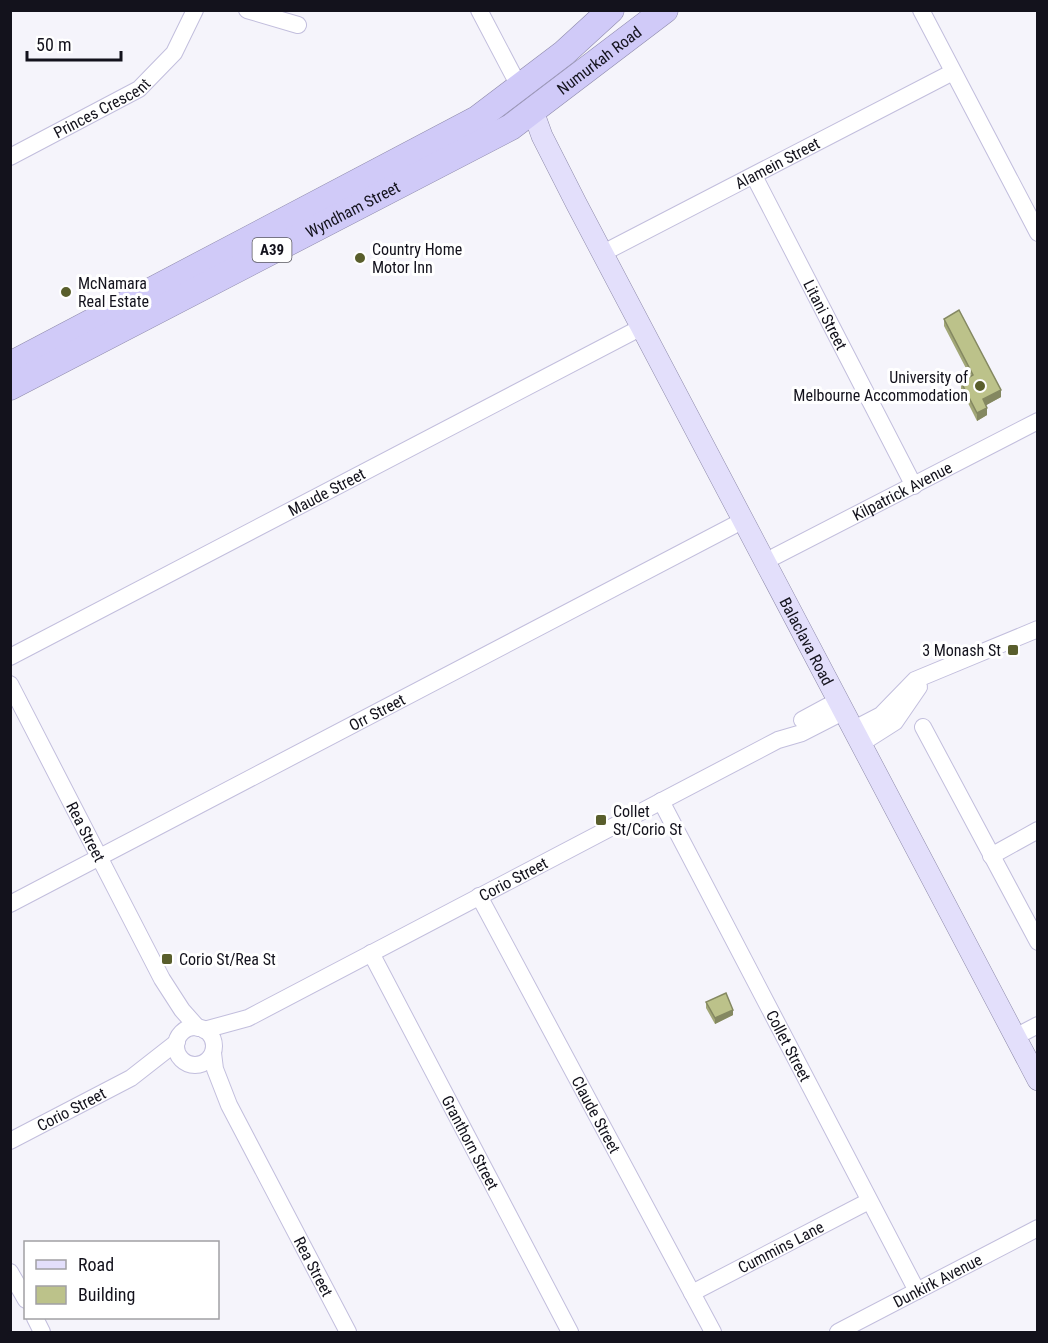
<svg xmlns="http://www.w3.org/2000/svg" width="1048" height="1343" viewBox="0 0 1048 1343" font-family="'Roboto Condensed',sans-serif">
<style>
.lines{fill:none;stroke-linecap:round;stroke-linejoin:round}
.minor-casing{stroke:#c2bedd;stroke-width:18}
.major-casing{stroke:#8e8aab;stroke-width:22}
.highway-casing{stroke:#8e8aab;stroke-width:27}
.minor{stroke:#fff;stroke-width:16}
.major{stroke:#e3dffb;stroke-width:21}
.highway{stroke:#d0caf8;stroke-width:26}
.wall{fill:#a2a777}
.shaded-wall{fill:#848861}
.building{fill:#bcc28a;stroke:#848861;stroke-width:1.5}
.poi-dot{fill:#595e2c;stroke:#fff;stroke-width:2}
.labels{text-anchor:middle;stroke-width:6;stroke-linejoin:round;paint-order:stroke}
.shield{fill:#fff;stroke:#5a5960;stroke-width:1.5}
.shield-label{font-size:15px;font-weight:bold;fill:#13121c}
.street-label{font-size:16px;fill:#13121c;stroke:#fff}
.poi-label{font-size:16px;fill:#13121c;stroke:#fff;text-anchor:start}
</style>
<rect width="100%" height="100%" fill="#f5f4fb"/>
<g class="lines">
<g class="minor-casing">
<g id="minor">
<path d="M247 10 298 25"/>
<path d="M479 10 520 88"/>
<path d="M921 10 1038 233"/>
<path id="s1" d="M10 157 139 89 174 53 195 10"/>
<path id="s2" d="M754 176 914 486"/>
<path id="s3" d="M603 253 953 72"/>
<path id="s4" d="M766 561 1038 421"/>
<path id="s5" d="M10 657 642 327"/>
<path id="s6" d="M10 684 162 979 182 1010 198 1028"/>
<path d="M802 720 839 700"/>
<path d="M923 727 1038 942"/>
<path d="M854 729 881 715 915 680 1038 629"/>
<path d="M862 743 895 722 919 687"/>
<path id="s7" d="M661 801 917 1291"/>
<path d="M991 856 1038 830"/>
<path id="s8" d="M479 896 713 1332"/>
<path id="s9" d="M10 904 744 520"/>
<path id="s10" d="M371 953 570 1332"/>
<circle cx="195" cy="1046" r="19"/>
<path id="s11" d="M204 1030 248 1018 778 740 802 733 845 711"/>
<path d="M1015 1037 1038 1025"/>
<path id="s12" d="M213 1053 215 1069 229 1105 348 1332"/>
<path id="s13" d="M10 1141 131 1078 177 1042"/>
<path d="M10 1272 26 1300"/>
<path id="s14" d="M692 1293 869 1201"/>
<path d="M35 1318 42 1332"/>
<path id="s15" d="M838 1332 1038 1228"/>
</g>
</g>
<g class="major-casing">
<g id="major">
<path id="s16" d="M533 111 542 136 576 203 1038 1080"/>
</g>
</g>
<g class="highway-casing">
<g id="highway">
<path d="M10 365 477 119 564 53 611 10"/>
<path id="s17" d="M10 387 511 127 665 10"/>
</g>
</g>
<use href="#minor" class="minor"/>
<use href="#major" class="major"/>
<use href="#highway" class="highway"/>
</g>
<path class="wall" d="M944 319 1001 397 986 405 987 415 977 421 961 389V382L970 376 944 326Z
M706 1002 733 1015 715 1024 706 1008Z"/>
<path class="shaded-wall" d="M1001 390V397L983 407V399Z
M987 408V415L977 421V413Z
M733 1010V1015L715 1024V1018Z"/>
<path class="building" d="M959 310 1001 390 983 399 987 408 977 413 961 382 973 375 944 319Z
M726 993 733 1010 715 1018 706 1002Z"/>
<g class="poi-dot">
<circle cx="360" cy="258" r="6"/>
<circle cx="66" cy="292" r="6"/>
<circle cx="980" cy="386" r="6"/>
<rect x="1007" y="644" width="12" height="12" rx="3"/>
<rect x="595" y="814" width="12" height="12" rx="3"/>
<rect x="161" y="953" width="12" height="12" rx="3"/>
</g>
<g class="labels">
<rect class="shield" x="252.5" y="238" width="39" height="24" rx="4.5"/>
<g class="shield-label">
<text x="272" y="255">A39</text>
</g>
<g class="street-label">
<text dy="6" stroke="none"><textPath href="#s17" startOffset="675">Numurkah Road</textPath></text>
<text dy="6" stroke="none"><textPath href="#s1" startOffset="104">Princes Crescent</textPath></text>
<text dy="6" stroke="none"><textPath href="#s3" startOffset="196">Alamein Street</textPath></text>
<text dy="6" stroke="none"><textPath href="#s17" startOffset="386">Wyndham Street</textPath></text>
<text dy="6" stroke="none"><textPath href="#s2" startOffset="156">Litani Street</textPath></text>
<text dy="6" stroke="none"><textPath href="#s5" startOffset="357">Maude Street</textPath></text>
<text dy="6" stroke="none"><textPath href="#s4" startOffset="153">Kilpatrick Avenue</textPath></text>
<text dy="6" stroke="none"><textPath href="#s16" startOffset="597">Balaclava Road</textPath></text>
<text dy="6" stroke="none"><textPath href="#s9" startOffset="414">Orr Street</textPath></text>
<text dy="6" stroke="none"><textPath href="#s6" startOffset="166">Rea Street</textPath></text>
<text dy="6" stroke="none"><textPath href="#s11" startOffset="345">Corio Street</textPath></text>
<text dy="6" stroke="none"><textPath href="#s7" startOffset="276">Collet Street</textPath></text>
<text dy="6" stroke="none"><textPath href="#s13" startOffset="69">Corio Street</textPath></text>
<text dy="6" stroke="none"><textPath href="#s8" startOffset="248">Claude Street</textPath></text>
<text dy="6" stroke="none"><textPath href="#s10" startOffset="214">Granthorn Street</textPath></text>
<text dy="6" stroke="none"><textPath href="#s14" startOffset="100">Cummins Lane</textPath></text>
<text dy="6" stroke="none"><textPath href="#s12" startOffset="237">Rea Street</textPath></text>
<text dy="6" stroke="none"><textPath href="#s15" startOffset="112">Dunkirk Avenue</textPath></text>
</g>
<g class="poi-label">
<text x="372" y="255">Country Home<tspan x="372" dy="18">Motor Inn</tspan></text>
<text x="78" y="289">McNamara<tspan x="78" dy="18">Real Estate</tspan></text>
<text x="968" y="383" text-anchor="end">University of<tspan x="968" dy="18">Melbourne Accommodation</tspan></text>
<text x="1001" y="656" text-anchor="end">3 Monash St</text>
<text x="613" y="817">Collet<tspan x="613" dy="18">St/Corio St</tspan></text>
<text x="179" y="965">Corio St/Rea St</text>
</g>
</g>
<rect width="1048" height="1343" fill="none" stroke="#13121c" stroke-width="24"/>
<rect x="24" y="1241" width="195" height="78" fill="#ffffff" stroke="#a1a0a4" stroke-width="1.5"/>
<rect x="36" y="1260" width="30" height="9" fill="#e3dffb" stroke="#a1a0a4" stroke-width="1.5"/>
<text x="78" y="1271" font-size="18" fill="#13121c">Road</text>
<rect x="36" y="1286" width="30" height="18" fill="#bcc28a" stroke="#a1a0a4" stroke-width="1.5"/>
<text x="78" y="1301" font-size="18" fill="#13121c">Building</text>
<path d="M27 51v9h94v-9" fill="none" stroke="#13121c" stroke-width="3"/>
<text x="36" y="51" font-size="18" fill="#13121c" stroke="#ffffff" stroke-width="4.5" paint-order="stroke">50 m</text>
</svg>
